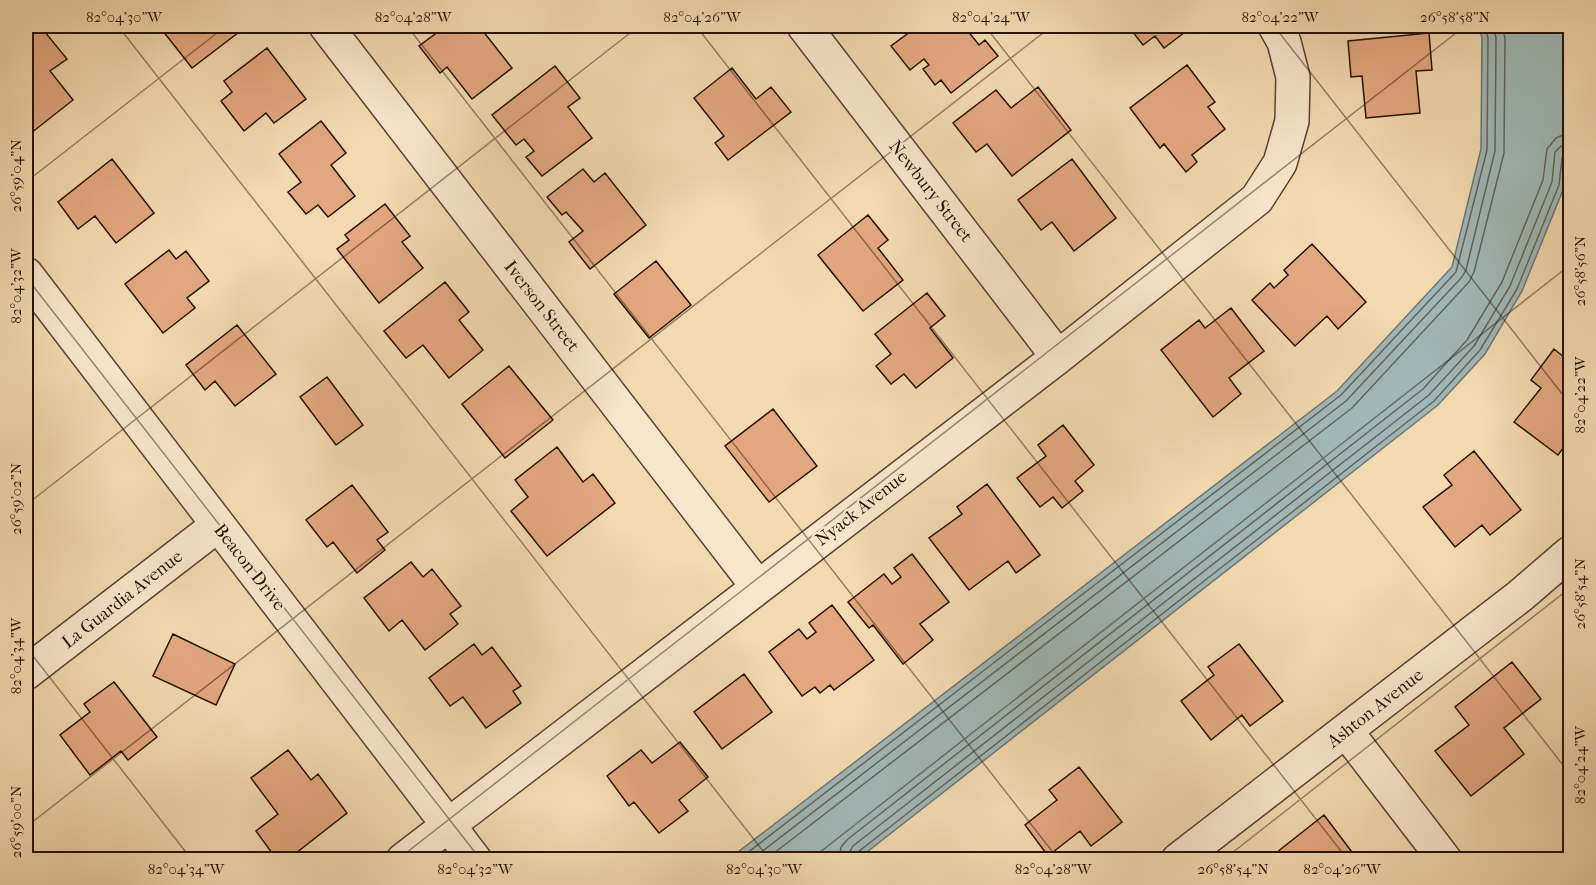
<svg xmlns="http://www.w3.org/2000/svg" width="1596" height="885" viewBox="0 0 1596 885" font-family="'IM FELL French Canon',serif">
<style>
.water{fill:#9fb7b6;stroke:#6f7570;stroke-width:1.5}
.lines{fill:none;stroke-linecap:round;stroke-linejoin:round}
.shore{stroke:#63645e;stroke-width:1.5}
.building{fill:#e3a780;stroke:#271107;stroke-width:1.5}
.minor-casing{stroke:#5a4331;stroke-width:36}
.minor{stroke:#f7e6cc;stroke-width:33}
.ticks{fill:none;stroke:#271107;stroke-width:1.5;stroke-opacity:0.45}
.labels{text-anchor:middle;stroke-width:4.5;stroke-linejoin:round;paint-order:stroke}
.street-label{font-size:18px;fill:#271107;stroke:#f7e6cc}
.neatline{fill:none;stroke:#271107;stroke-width:2}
.ticks-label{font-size:15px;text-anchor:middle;fill:#271107}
</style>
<rect width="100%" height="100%" fill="#f2d9b0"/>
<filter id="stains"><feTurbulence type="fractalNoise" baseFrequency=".00333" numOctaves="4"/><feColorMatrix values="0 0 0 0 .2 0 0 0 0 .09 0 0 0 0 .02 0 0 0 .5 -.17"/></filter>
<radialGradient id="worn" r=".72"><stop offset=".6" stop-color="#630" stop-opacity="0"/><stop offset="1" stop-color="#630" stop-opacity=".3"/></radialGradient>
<path class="water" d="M1479 26H1566L1570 83V122L1565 185 1522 291 1485 354 1438 405 858 859H729L1337 391 1452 267 1481 149 1482 38Z"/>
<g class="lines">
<path class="shore" d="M738 860 1341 395 1456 272 1487 150 1488 38 1485 26
M751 860 1346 401 1462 277 1466 270 1495 151 1496 38 1493 26
M765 860 1352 408 1469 282 1474 272 1504 153 1505 38 1502 26
M839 860 841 847 848 839 1423 389 1467 340 1502 282 1543 180 1547 149 1556 138 1563 135H1570
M848 860 849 853 853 846 1429 395 1474 346 1510 286 1552 182 1555 152 1561 146 1570 144
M855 860 856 855 858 852 1434 401 1480 350 1517 289 1559 185 1562 158 1565 152 1570 151"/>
</g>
<path class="building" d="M29 26H40L67 59 50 71 73 100 26 137V29Z
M159 26H247L192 68Z
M446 26H479L512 68 472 99 447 67 440 73 419 46Z
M918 26H964L979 45 985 40 998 56 951 93 941 80 935 85 923 69 929 65 924 59 910 70 891 46Z
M1128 26H1193L1164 48 1155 36 1143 45Z
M1429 33 1432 70 1416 71 1420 113 1366 118 1362 76 1351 77 1348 41Z
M267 48 306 99 274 123 266 113 244 131 221 101 232 92 224 81Z
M1187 65 1215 102 1208 107 1225 129 1192 155 1197 162 1186 172 1164 144 1160 148 1130 108Z
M555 66 580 98 568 107 592 138 542 176 526 157 534 151 524 139 516 145 492 115Z
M732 68 756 99 771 87 791 112 728 160 715 143 724 136 694 98Z
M1038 87 1071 130 1012 176 987 144 976 152 953 123 996 90 1011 108Z
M321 121 346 153 331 165 355 196 328 217 318 205 306 214 288 192 301 182 279 154Z
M112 159 154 213 116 243 95 216 78 229 58 202Z
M1072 159 1116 218 1074 251 1052 222 1041 230 1018 200Z
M583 169 594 182 605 173 646 225 590 269 569 242 583 231 566 212 562 215 547 197Z
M385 204 410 236 402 242 423 268 379 303 337 249 349 240 345 235Z
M868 215 888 240 878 248 903 280 863 311 818 255Z
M1312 244 1366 302 1338 329 1327 316 1295 346 1252 300 1270 283 1274 288 1288 275 1284 270Z
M169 250 176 259 186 251 209 281 187 298 195 308 163 333 125 284Z
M656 261 691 305 649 338 614 294Z
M445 282 469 312 459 320 483 350 449 378 423 345 406 358 384 331Z
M927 293 945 316 930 328 953 358 916 388 904 374 891 384 876 366 891 354 875 334Z
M1231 308 1264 351 1229 378 1241 394 1213 417 1161 350 1199 320 1205 328Z
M237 325 276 374 235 406 215 381 205 390 186 365Z
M1554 349 1570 362V439L1558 455 1514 422 1541 388 1531 380Z
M509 366 553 420 505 458 462 404Z
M327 377 363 425 336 445 300 397Z
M773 409 817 466 769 502 725 446Z
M1063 425 1094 465 1075 481 1083 491 1062 508 1053 497 1040 507 1017 478 1046 456 1038 445Z
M557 447 583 482 593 474 615 503 547 556 511 511 528 497 515 480Z
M1474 451 1521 510 1490 535 1482 525 1455 547 1423 507 1452 485 1444 475Z
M987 484 1040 555 1016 573 1008 561 969 590 929 538 962 514 957 507Z
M352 485 388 532 377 540 385 550 357 573 333 542 327 547 306 520Z
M912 554 949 602 920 624 933 640 903 664 873 625 869 628 848 602 884 574 892 584 901 577 894 568Z
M411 562 423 577 432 569 461 606 450 614 458 624 425 650 402 620 389 631 364 598Z
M832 605 874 660 834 690 830 685 820 693 815 687 802 696 769 652 799 629 807 639 816 632 809 623Z
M173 634 235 664 216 705 153 676Z
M474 644 482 655 492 647 521 686 513 691 521 703 486 728 463 697 450 706 429 678Z
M1239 644 1283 701 1250 726 1242 715 1211 740 1181 701 1214 675 1208 667Z
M1512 662 1541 699 1504 728 1524 754 1471 796 1435 751 1469 725 1455 707Z
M744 674 772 712 722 749 694 712Z
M114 682 157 737 128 760 121 751 90 775 60 735 90 712 84 704Z
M680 742 708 777 679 800 688 811 659 833 634 802 629 806 607 776 641 750 652 763Z
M288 750 311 780 318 774 347 813 287 860H277L256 831 278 814 251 778Z
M1079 767 1122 822 1091 846 1080 831 1048 856 1025 825 1057 800 1049 790Z
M1324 815 1358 860H1267Z"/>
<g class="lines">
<g class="minor-casing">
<path id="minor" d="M326 26 758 587
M804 26 1058 357
M26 274 475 860
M26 673 218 525
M1346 731 1445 860
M403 860 1058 357 1257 199 1280 163 1292 121 1293 77 1284 42 1275 26
M1178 860 1520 596 1570 553"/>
</g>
<use href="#minor" class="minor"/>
</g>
<path class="ticks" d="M118 26 770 860M407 26 1059 860M696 26 1348 860M985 26 1570 774M1274 26 1570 404M1563 26 1570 35M26 182 226 26M26 277 481 860M26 505 639 26M26 647 192 860M26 827 1052 26M397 860 1465 26M810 860 1570 265M1223 860 1570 588"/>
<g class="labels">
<g class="street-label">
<text transform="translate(931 191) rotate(52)" y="6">Newbury Street</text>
<text transform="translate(542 306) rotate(52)" y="6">Iverson Street</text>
<text transform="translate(861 508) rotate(-38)" y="6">Nyack Avenue</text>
<text transform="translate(250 567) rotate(52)" y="6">Beacon Drive</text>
<text transform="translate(122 599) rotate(-38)" y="6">La Guardia Avenue</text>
<text transform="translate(1375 708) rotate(-38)" y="6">Ashton Avenue</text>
</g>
</g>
<rect width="1596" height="885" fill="none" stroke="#f2d9b0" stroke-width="66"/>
<rect x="33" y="33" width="1530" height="819" class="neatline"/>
<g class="ticks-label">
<text x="124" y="22">82°04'30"W</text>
<text x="413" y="22">82°04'28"W</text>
<text x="702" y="22">82°04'26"W</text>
<text x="991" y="22">82°04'24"W</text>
<text x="1280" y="22">82°04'22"W</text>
<text x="1455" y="22">26°58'58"N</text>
<text transform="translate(16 176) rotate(-90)" y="5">26°59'04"N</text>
<text transform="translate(1580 271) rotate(-90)" y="5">26°58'56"N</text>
<text transform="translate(16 286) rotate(-90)" y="5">82°04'32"W</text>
<text transform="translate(1580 395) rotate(-90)" y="5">82°04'22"W</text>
<text transform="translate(16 499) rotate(-90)" y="5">26°59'02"N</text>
<text transform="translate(1580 594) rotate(-90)" y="5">26°58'54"N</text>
<text transform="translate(16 656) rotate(-90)" y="5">82°04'34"W</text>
<text transform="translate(1580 765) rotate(-90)" y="5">82°04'24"W</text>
<text transform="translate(16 822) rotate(-90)" y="5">26°59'00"N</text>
<text x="186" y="874">82°04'34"W</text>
<text x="475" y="874">82°04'32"W</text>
<text x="764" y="874">82°04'30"W</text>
<text x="1053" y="874">82°04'28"W</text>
<text x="1233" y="874">26°58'54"N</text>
<text x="1342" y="874">82°04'26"W</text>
</g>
<rect width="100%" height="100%" filter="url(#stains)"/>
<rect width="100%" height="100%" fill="url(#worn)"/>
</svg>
